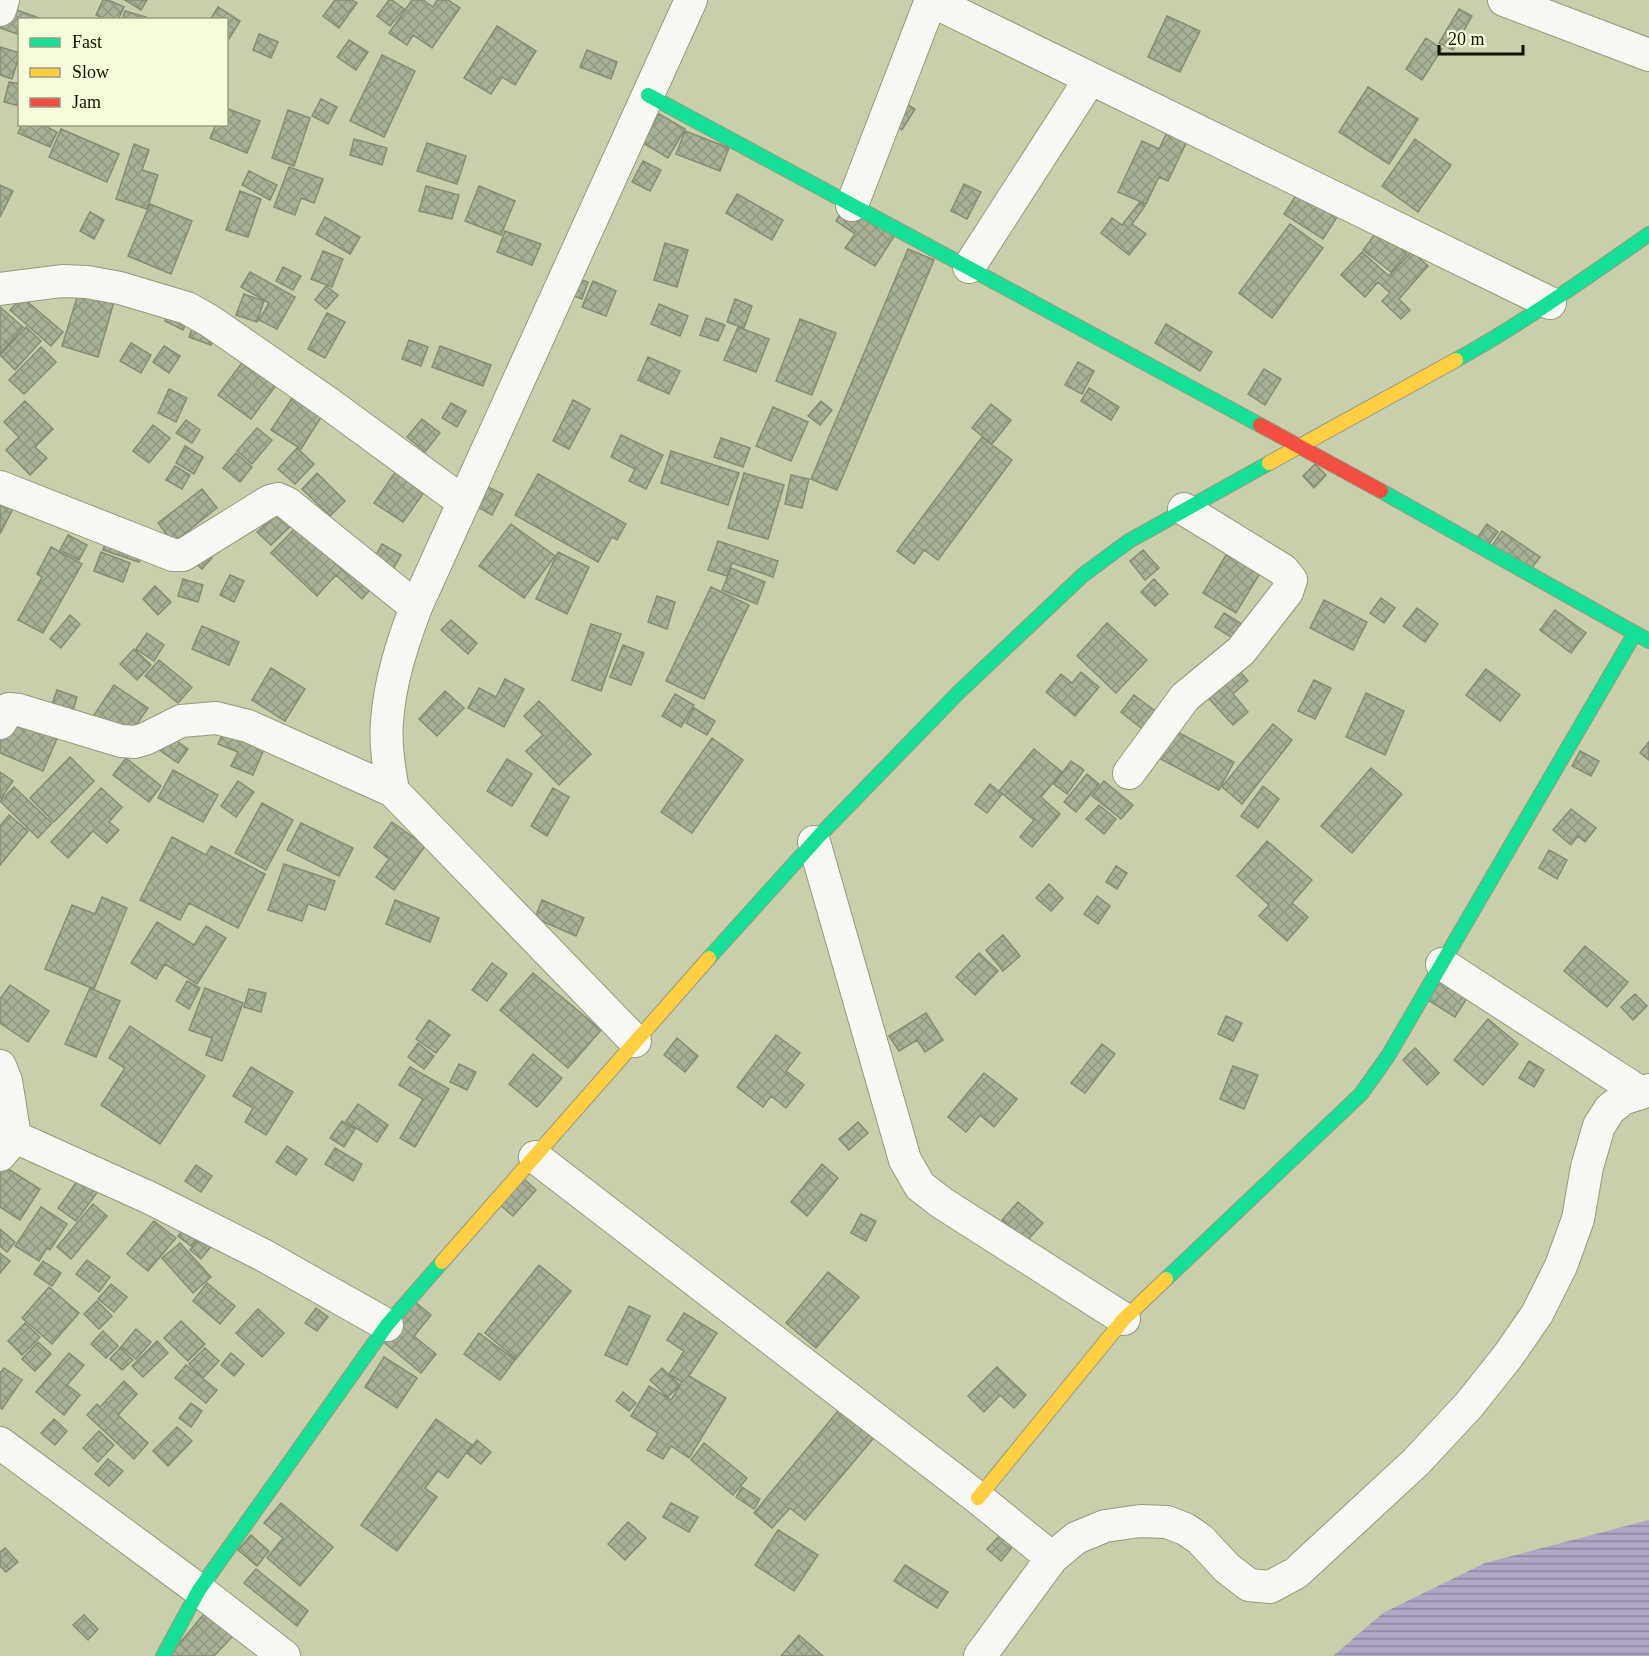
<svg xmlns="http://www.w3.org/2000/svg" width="1649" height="1656" viewBox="0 0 1649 1656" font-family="'Times New Roman',serif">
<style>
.water{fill:url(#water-rules)}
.building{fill:url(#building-cross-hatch);stroke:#858e75;stroke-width:1.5}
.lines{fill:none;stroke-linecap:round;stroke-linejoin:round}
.street-casing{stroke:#969a7f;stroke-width:34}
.fast-casing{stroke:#969a7f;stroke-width:16}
.slow-casing{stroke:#969a7f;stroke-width:16}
.jam-casing{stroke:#969a7f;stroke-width:16}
.street{stroke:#f7f8f3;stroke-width:32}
.fast{stroke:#16e098;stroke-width:14}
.slow{stroke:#ffcf43;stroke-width:14}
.jam{stroke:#f24e42;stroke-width:14}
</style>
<defs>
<pattern id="water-rules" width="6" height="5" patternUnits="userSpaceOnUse" patternTransform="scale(1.5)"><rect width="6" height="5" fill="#afa7c3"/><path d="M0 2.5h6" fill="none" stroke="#8d879c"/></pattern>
<pattern id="building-cross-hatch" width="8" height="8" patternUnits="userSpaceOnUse" patternTransform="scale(1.5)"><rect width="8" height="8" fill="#a7b197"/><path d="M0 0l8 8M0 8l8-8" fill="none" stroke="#8f9780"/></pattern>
</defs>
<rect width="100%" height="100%" fill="#c9cfac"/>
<path class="water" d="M1649 1520V1656H1333L1383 1613 1485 1563Z"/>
<path class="building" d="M103 0H108L124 7 118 20H106L96 15Z
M125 0H147L141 10Z
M335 0H352L357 3 339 28 323 16Z
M389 0H392L404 9 390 26 377 16Z
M412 0H423L433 7 437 0H448L460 8 432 48 413 35 407 45 389 33Z
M2 5 45 20H20V35L0 28V12Z
M218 7 240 21 229 39 226 37V20H210Z
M1459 9 1472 16 1453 50 1439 43Z
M125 11 156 20H122Z
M1167 16 1200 31 1180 72 1148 57Z
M497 26 536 51 515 85 502 77 491 94 464 78Z
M259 34 278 42 271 58 253 50Z
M1426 38 1442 49 1422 80 1406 69Z
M349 40 368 52 356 70 337 57Z
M0 47 20 53 12 79 0 75Z
M587 50 617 62 611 79 580 67Z
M382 55 415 71 384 137 350 121Z
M9 82 20 84V106L4 102Z
M1368 87 1418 119 1389 164 1339 132Z
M896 98 915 109 902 130 883 118Z
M321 99 337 107 328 124 312 116Z
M226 108 260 121 247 153 210 138 216 124H226Z
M288 110 310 118 294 166 272 158Z
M659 114 685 129 668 158 643 143Z
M22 124H41L57 132 50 147 18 133Z
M1169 128 1189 137 1168 181 1159 177 1146 204 1118 192 1142 141 1159 149Z
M61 129 119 154 107 182 49 157Z
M685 131 729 148 720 171 676 154Z
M354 139 387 148 382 165 350 155Z
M1415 139 1451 165 1418 212 1382 186Z
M427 143 466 156 457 184 417 171Z
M134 144 149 150 142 170 158 175 147 209 116 199Z
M643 161 661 170 650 191 632 182Z
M289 167 323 179 314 203 301 198 295 215 274 207Z
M249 171 277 185 270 200 242 185Z
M964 184 981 192 967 219 951 211Z
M0 185 13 191 0 217Z
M426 186 459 195 452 219 419 211Z
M479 186 515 201 501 235 465 221Z
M1300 189 1339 214 1323 239 1284 214Z
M240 191 261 199 248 237 226 230Z
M737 194 783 220 772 240 726 213Z
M1140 202 1145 206 1132 224 1146 234 1129 255 1101 233 1112 218 1122 225Z
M150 204 192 221 171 274 128 256Z
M846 204 895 235 875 266 845 248 855 234 836 221Z
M90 212 104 220 94 239 80 231Z
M325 217 360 237 350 254 316 234Z
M1290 224 1323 248 1272 318 1239 293Z
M1378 230 1407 253 1391 272 1363 250Z
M505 231 541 244 532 265 497 252Z
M665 243 688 250 677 287 654 280Z
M908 249 934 260 837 490 811 479Z
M323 251 343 259 332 287 311 279Z
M1412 251 1428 266 1399 299 1410 310 1401 319 1382 301 1390 293 1378 282 1365 297 1341 275 1362 252 1389 276Z
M283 267 301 276 293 290 276 281Z
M250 272 295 297 277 329 259 320 269 303 241 287Z
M572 277 588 282 582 299 566 293Z
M83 278 118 288 98 357 62 346Z
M593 281 616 291 606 316 582 307Z
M326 286 338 295 326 309 315 300Z
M244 294 264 301 257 322 236 315Z
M22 297 63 332 51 346 10 310Z
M735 299 752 306 744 328 727 322Z
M175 300 193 308 183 330 165 321Z
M659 304 688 316 680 336 651 324Z
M0 307 23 327 0 354Z
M327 313 345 322 325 358 308 349Z
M197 316 219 324 211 345 189 337Z
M706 318 725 325 718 341 700 335Z
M800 319 836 333 812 395 776 381Z
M1166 324 1212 352 1200 371 1155 343Z
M26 327 41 341 15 370 0 355Z
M738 327 769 339 756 372 724 360Z
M409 340 428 347 421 366 402 359Z
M131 343 151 355 141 373 120 361Z
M164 346 180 356 169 373 153 362Z
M440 346 491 365 483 386 432 367Z
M41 347 56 362 24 394 9 380Z
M253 348 286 372 251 419 218 395Z
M648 357 680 371 669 394 638 380Z
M1078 362 1094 371 1082 394 1065 385Z
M1264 369 1281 379 1265 405 1248 394Z
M300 386 329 405 301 449 271 430Z
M1089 388 1119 407 1111 420 1081 401Z
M169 389 187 398 176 422 158 413Z
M573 400 590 409 569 449 553 441Z
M25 401 53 429 35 447 47 458 30 475 6 450 19 437 4 422Z
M821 401 832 410 820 425 808 416Z
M451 403 466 411 457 427 442 418Z
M991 404 1011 420 992 444 972 428Z
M773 407 808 422 791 461 756 446Z
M422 419 440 433 425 452 407 437Z
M186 420 200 430 192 443 176 433Z
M153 425 170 438 149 463 133 451Z
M257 428 272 440 252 464 237 451Z
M621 435 663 455 646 489 629 481 635 469 611 457Z
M982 437 1012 460 938 560 924 550 914 564 897 551Z
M721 438 750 448 743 467 714 457Z
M185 446 203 457 194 474 176 463Z
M297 448 314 464 295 484 278 469Z
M671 451 739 473 728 505 661 483Z
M236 453 252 467 240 482 223 468Z
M1315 464 1326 475 1314 488 1303 476Z
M175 466 190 475 182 489 166 480Z
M396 471 425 491 403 522 374 503Z
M317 473 345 501 330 516 302 489Z
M744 473 784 485 768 539 728 528Z
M538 474 626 524 617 540 612 537 598 562 515 515Z
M791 475 809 479 802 508 785 504Z
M486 486 503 494 492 515 476 506Z
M0 489 18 499 0 534Z
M202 489 217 508 173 543 158 523Z
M280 511 292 525 271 545 257 532Z
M305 518 375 584 362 599 336 575 317 596 271 553Z
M511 524 555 556 524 598 479 566Z
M1487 524 1498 532 1488 545 1477 538Z
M1502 531 1540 557 1528 573 1491 547Z
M109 533 145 545 139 562 103 550Z
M68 535 87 545 79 560 60 550Z
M718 541 778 561 773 577 732 563 727 576 708 570Z
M382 544 401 555 392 571 373 560Z
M197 545 212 558 202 569 187 556Z
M51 547 82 564 43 633 18 620 42 577 37 574Z
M1143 550 1159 568 1145 580 1130 561Z
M1229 550 1262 570 1236 613 1203 593Z
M101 552 130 563 123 582 94 571Z
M558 552 589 567 567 614 536 599Z
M731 568 765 582 757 604 722 590Z
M230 575 244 581 234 602 220 595Z
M183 579 203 585 198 602 178 596Z
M1154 579 1168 594 1155 606 1141 592Z
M155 586 171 602 158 615 143 599Z
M711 587 749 605 704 699 666 681Z
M657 596 675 602 667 629 648 622Z
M1381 598 1395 608 1384 623 1370 613Z
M1324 600 1367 622 1353 650 1310 628Z
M1417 608 1438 624 1425 642 1403 626Z
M1555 610 1586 633 1571 653 1540 630Z
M1224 613 1248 628 1239 642 1215 627Z
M70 615 80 624 61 648 50 639Z
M451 620 477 643 468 654 441 630Z
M1107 623 1147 660 1116 693 1077 656Z
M591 624 621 634 601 691 572 680Z
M202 626 239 642 229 665 192 649Z
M147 633 164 645 154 661 136 649Z
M623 645 644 653 631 685 610 677Z
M134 649 151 665 137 680 120 664Z
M159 660 192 687 178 703 145 676Z
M1233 663 1248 681 1233 694 1248 712 1233 725 1202 691Z
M271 668 305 689 285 721 252 700Z
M1486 669 1520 695 1500 721 1466 695Z
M1081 672 1099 687 1075 716 1046 692 1061 674 1072 683Z
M505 679 524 689 504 727 468 708 479 688 496 697Z
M1314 680 1331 688 1315 719 1298 711Z
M114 685 148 708 126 740 92 718Z
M57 690 77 697 72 714 51 707Z
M445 691 464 708 437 736 419 719Z
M1366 693 1404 711 1385 755 1346 737Z
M675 694 694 705 681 727 662 716Z
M1134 695 1159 714 1145 731 1121 712Z
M539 701 591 754 559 785 526 751 543 735 524 716Z
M694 708 715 721 707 735 686 723Z
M0 709 59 734 43 771 0 753Z
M230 716 271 733 253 775 231 766 238 752 218 744Z
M149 722 188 749 178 763 139 736Z
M1273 724 1292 740 1242 804 1222 787Z
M1170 728 1234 762 1219 790 1155 756Z
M712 738 743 760 692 833 661 812Z
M1649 742V760L1640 753Z
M1034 749 1062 772 1041 797 1060 814 1032 847 1020 837 1034 820 999 791Z
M1580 751 1599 761 1591 776 1572 766Z
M70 757 94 781 54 822 30 798Z
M126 758 161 786 149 802 113 775Z
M507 759 532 774 512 806 487 791Z
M1071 761 1084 770 1067 794 1054 784Z
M1371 768 1402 794 1352 853 1321 826Z
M173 770 218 795 203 822 158 798Z
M0 772 13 781 1 798 0 797Z
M1087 774 1099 784 1076 812 1064 802Z
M238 781 254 792 236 817 221 806Z
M1104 781 1133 805 1121 819 1092 796Z
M990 784 1002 794 987 813 975 804Z
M1263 786 1279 799 1258 828 1241 816Z
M14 787 52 823 38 838 0 801Z
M101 788 122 807 109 822 119 830 107 843 93 831 68 858 51 842Z
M553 788 569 797 547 836 531 826Z
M262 803 293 820 266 870 235 853Z
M1099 805 1116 819 1104 834 1086 819Z
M1571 809 1596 828 1585 842 1578 836 1571 845 1553 830Z
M9 815 28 831 0 865V826Z
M392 822 425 846 394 890 376 877 389 859 374 847Z
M301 823 353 848 339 876 287 850Z
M172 837 206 855 211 846 265 874 238 928 189 903 180 920 140 900Z
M1267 841 1312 880 1292 903 1308 917 1287 941 1259 916 1269 905 1237 876Z
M1549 850 1567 860 1557 879 1539 868Z
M284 864 335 881 325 910 308 904 302 921 268 910Z
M1116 866 1127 873 1117 889 1106 882Z
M1049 884 1063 898 1051 911 1036 898Z
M1097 896 1110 906 1098 924 1084 914Z
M102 897 127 908 94 989 45 969 72 905 95 914Z
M395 900 439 918 430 942 386 924Z
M542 900 584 918 576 936 535 918Z
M157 922 194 945 206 926 226 938 197 984 165 964 156 979 131 963Z
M1003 935 1020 956 1003 971 986 950Z
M1585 946 1628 982 1607 1007 1564 971Z
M979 953 998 971 975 995 956 977Z
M492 963 507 974 487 1001 472 990Z
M1439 964 1474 987 1455 1017 1420 995Z
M533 973 601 1030 568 1068 500 1010Z
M187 981 200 988 189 1009 176 1001Z
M10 985 49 1011 28 1042 0 1023V999Z
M90 988 120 1001 96 1057 65 1044Z
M205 988 243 1003 222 1061 206 1055 212 1038 189 1030Z
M249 989 266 993 261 1012 244 1007Z
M1635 994 1647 1006 1633 1020 1621 1007Z
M926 1013 943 1040 925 1052 917 1040 899 1051 889 1036Z
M1226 1016 1242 1023 1233 1041 1218 1034Z
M1488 1019 1518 1044 1483 1085 1454 1060Z
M429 1020 450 1035 436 1053 416 1039Z
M130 1026 205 1076 160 1144 101 1105 125 1068 109 1058Z
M776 1035 800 1053 786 1071 804 1085 786 1108 771 1096 763 1107 737 1087Z
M677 1038 698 1056 685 1072 664 1055Z
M418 1043 434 1056 424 1069 408 1057Z
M1102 1044 1115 1054 1085 1093 1071 1083Z
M1415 1048 1439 1073 1427 1085 1403 1060Z
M533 1054 562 1078 537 1107 509 1084Z
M1529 1061 1544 1070 1534 1087 1519 1078Z
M459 1064 476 1072 467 1090 450 1082Z
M1233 1066 1258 1075 1244 1109 1220 1099Z
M251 1067 293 1092 266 1135 245 1122 253 1108 233 1096Z
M410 1067 449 1089 415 1147 400 1138 423 1099 399 1085Z
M984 1073 1017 1099 994 1127 980 1115 966 1132 948 1117Z
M358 1104 388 1125 377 1142 346 1121Z
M342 1121 355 1129 344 1147 330 1138Z
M858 1122 868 1133 849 1150 839 1139Z
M287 1146 307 1159 296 1175 276 1162Z
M335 1148 362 1164 353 1181 325 1164Z
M0 1164 40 1189 20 1220 0 1207Z
M822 1164 838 1178 807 1216 791 1202Z
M196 1165 212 1176 201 1192 185 1181Z
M81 1176 99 1190 76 1221 58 1208Z
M522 1177 536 1190 513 1216 499 1204Z
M1018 1202 1043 1223 1026 1242 1002 1220Z
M93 1204 107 1216 71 1259 57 1247Z
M41 1207 67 1224 50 1250 47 1248 39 1261 15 1246Z
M861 1214 876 1221 866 1241 851 1233Z
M191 1219 204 1229 191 1246 178 1236Z
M154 1221 176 1238 148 1271 127 1254Z
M0 1229 15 1242 7 1252 0 1246Z
M205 1231 216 1240 201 1259 190 1250Z
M180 1243 211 1277 193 1293 162 1258Z
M0 1253 10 1261 0 1273Z
M87 1260 110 1277 99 1292 76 1274Z
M43 1261 61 1273 52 1286 34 1274Z
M539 1265 571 1291 516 1359 485 1333Z
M828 1272 859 1297 816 1348 786 1323Z
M207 1283 235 1306 220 1324 193 1301Z
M111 1284 127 1297 114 1312 98 1299Z
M49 1287 79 1313 52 1344 22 1318Z
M413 1300 431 1315 414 1336 436 1354 421 1373 381 1340Z
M97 1301 112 1316 99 1329 84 1314Z
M629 1306 650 1316 627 1365 605 1355Z
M316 1308 328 1317 317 1331 305 1323Z
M258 1309 284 1333 262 1357 236 1333Z
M684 1313 717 1333 689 1376 726 1398 689 1458 671 1446 663 1459 647 1450 658 1433 631 1416 649 1386 671 1400 682 1382 669 1374 684 1351 667 1340Z
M181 1321 205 1344 188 1361 164 1338Z
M25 1323 40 1337 22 1355 8 1341Z
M136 1329 151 1342 136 1359 121 1347Z
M103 1331 118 1346 106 1358 91 1344Z
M479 1333 515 1360 500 1380 464 1354Z
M157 1341 168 1353 143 1377 132 1366Z
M38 1342 51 1354 35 1371 22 1359Z
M120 1348 133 1360 122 1370 110 1359Z
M205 1348 219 1361 203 1378 189 1364Z
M69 1353 84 1365 67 1385 80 1395 64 1415 36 1392Z
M231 1353 244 1364 234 1376 221 1365Z
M384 1357 417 1378 397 1408 365 1387Z
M186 1365 217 1390 206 1403 175 1378Z
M997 1367 1026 1395 1014 1408 1000 1395 984 1412 968 1396Z
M4 1368 22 1380 2 1409 0 1407V1373Z
M662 1368 680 1385 668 1397 650 1380Z
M124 1381 137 1394 118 1415 148 1443 134 1459 87 1415 97 1404 100 1407Z
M623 1392 636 1403 629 1411 616 1401Z
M191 1403 202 1411 191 1427 179 1418Z
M842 1406 876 1435 805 1520 790 1508 772 1528 754 1513Z
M54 1419 67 1431 55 1445 41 1433Z
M436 1419 472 1445 448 1478 438 1471 425 1488 437 1497 397 1551 361 1525Z
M177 1427 192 1441 168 1466 153 1451Z
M99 1431 114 1445 98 1462 83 1448Z
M477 1440 491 1452 481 1464 467 1453Z
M704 1443 747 1478 733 1495 691 1460Z
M108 1459 123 1471 109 1486 95 1474Z
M742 1487 760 1499 754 1509 736 1497Z
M281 1503 333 1547 300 1586 267 1558 283 1538 264 1523Z
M671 1503 698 1517 689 1532 663 1517Z
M628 1522 646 1538 625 1560 608 1544Z
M778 1530 818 1555 794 1591 755 1565Z
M1001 1534 1014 1545 1001 1561 987 1549Z
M251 1535 269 1551 257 1566 238 1550Z
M5 1548 18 1562 6 1572 0 1566V1552Z
M905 1565 948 1592 937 1608 894 1581Z
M256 1569 308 1611 297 1626 244 1583Z
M208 1609 234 1635 214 1656H169Z
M84 1615 98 1629 88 1640 73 1625Z
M799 1635 823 1656H781Z"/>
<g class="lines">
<g class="street-casing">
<path id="street" d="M930 0 1550 303
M1504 0 1649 55
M0 10 3 0
M852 205 931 0
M969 267 1090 79
M0 289 62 281 87 282 120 288 187 308 210 321 328 403 463 502
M0 487 173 555H183L270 501 278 499 287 503 416 607
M0 723 9 709 19 710 121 741 135 742 145 739 181 721 216 718 248 726 393 791 635 1041
M1129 773 1185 697 1241 651 1287 592 1291 580 1283 570 1184 509
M393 791C389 768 385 744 387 721 390 681 402 644 416 607L691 0
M814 842 905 1160 920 1186 942 1203 1124 1319
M1442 964 1641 1093
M0 1066 6 1081 15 1137 0 1155
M15 1137 150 1198 263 1255 387 1325
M535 1157 978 1498 1052 1558
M0 1443 199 1590 284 1656
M980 1656 1052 1558 1076 1538 1105 1526 1140 1521 1167 1522 1185 1529 1200 1539 1227 1568 1249 1585 1270 1587 1296 1573 1416 1462 1469 1405 1508 1356 1537 1314 1561 1266 1578 1219 1587 1167 1599 1126 1610 1109 1623 1099 1649 1090"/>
</g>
<g class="fast-casing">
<path id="fast" d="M648 95 1260 425
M1456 360C1523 323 1586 278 1649 234
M1381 491 1649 641
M709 958 820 835 958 693 1083 575 1129 541 1269 463
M1166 1279 1361 1094 1388 1056 1635 633
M163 1656 199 1590 387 1325 442 1262"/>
</g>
<g class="slow-casing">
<path id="slow" d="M1269 463 1456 360
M442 1262 709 958
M978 1498 1124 1319 1166 1279"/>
</g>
<g class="jam-casing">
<path id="jam" d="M1260 425 1381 491"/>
</g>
<use href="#street" class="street"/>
<use href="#fast" class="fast"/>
<use href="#slow" class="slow"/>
<use href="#jam" class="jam"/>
</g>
<rect x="18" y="18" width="210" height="108" fill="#f5fbdb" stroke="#999e83" stroke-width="1.5"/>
<rect x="30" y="38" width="30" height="9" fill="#16e098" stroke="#999e83" stroke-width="1.5"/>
<text x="72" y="48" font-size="18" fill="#101300">Fast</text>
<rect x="30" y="68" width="30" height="9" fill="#ffcf43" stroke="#999e83" stroke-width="1.5"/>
<text x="72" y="78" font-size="18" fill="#101300">Slow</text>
<rect x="30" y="98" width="30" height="9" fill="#f24e42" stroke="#999e83" stroke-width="1.5"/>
<text x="72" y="108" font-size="18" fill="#101300">Jam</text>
<path d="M1439 45v9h84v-9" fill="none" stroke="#101300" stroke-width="3"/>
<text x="1448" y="45" font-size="18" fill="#101300" stroke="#f5fbdb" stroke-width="4.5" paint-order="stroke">20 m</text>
</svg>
